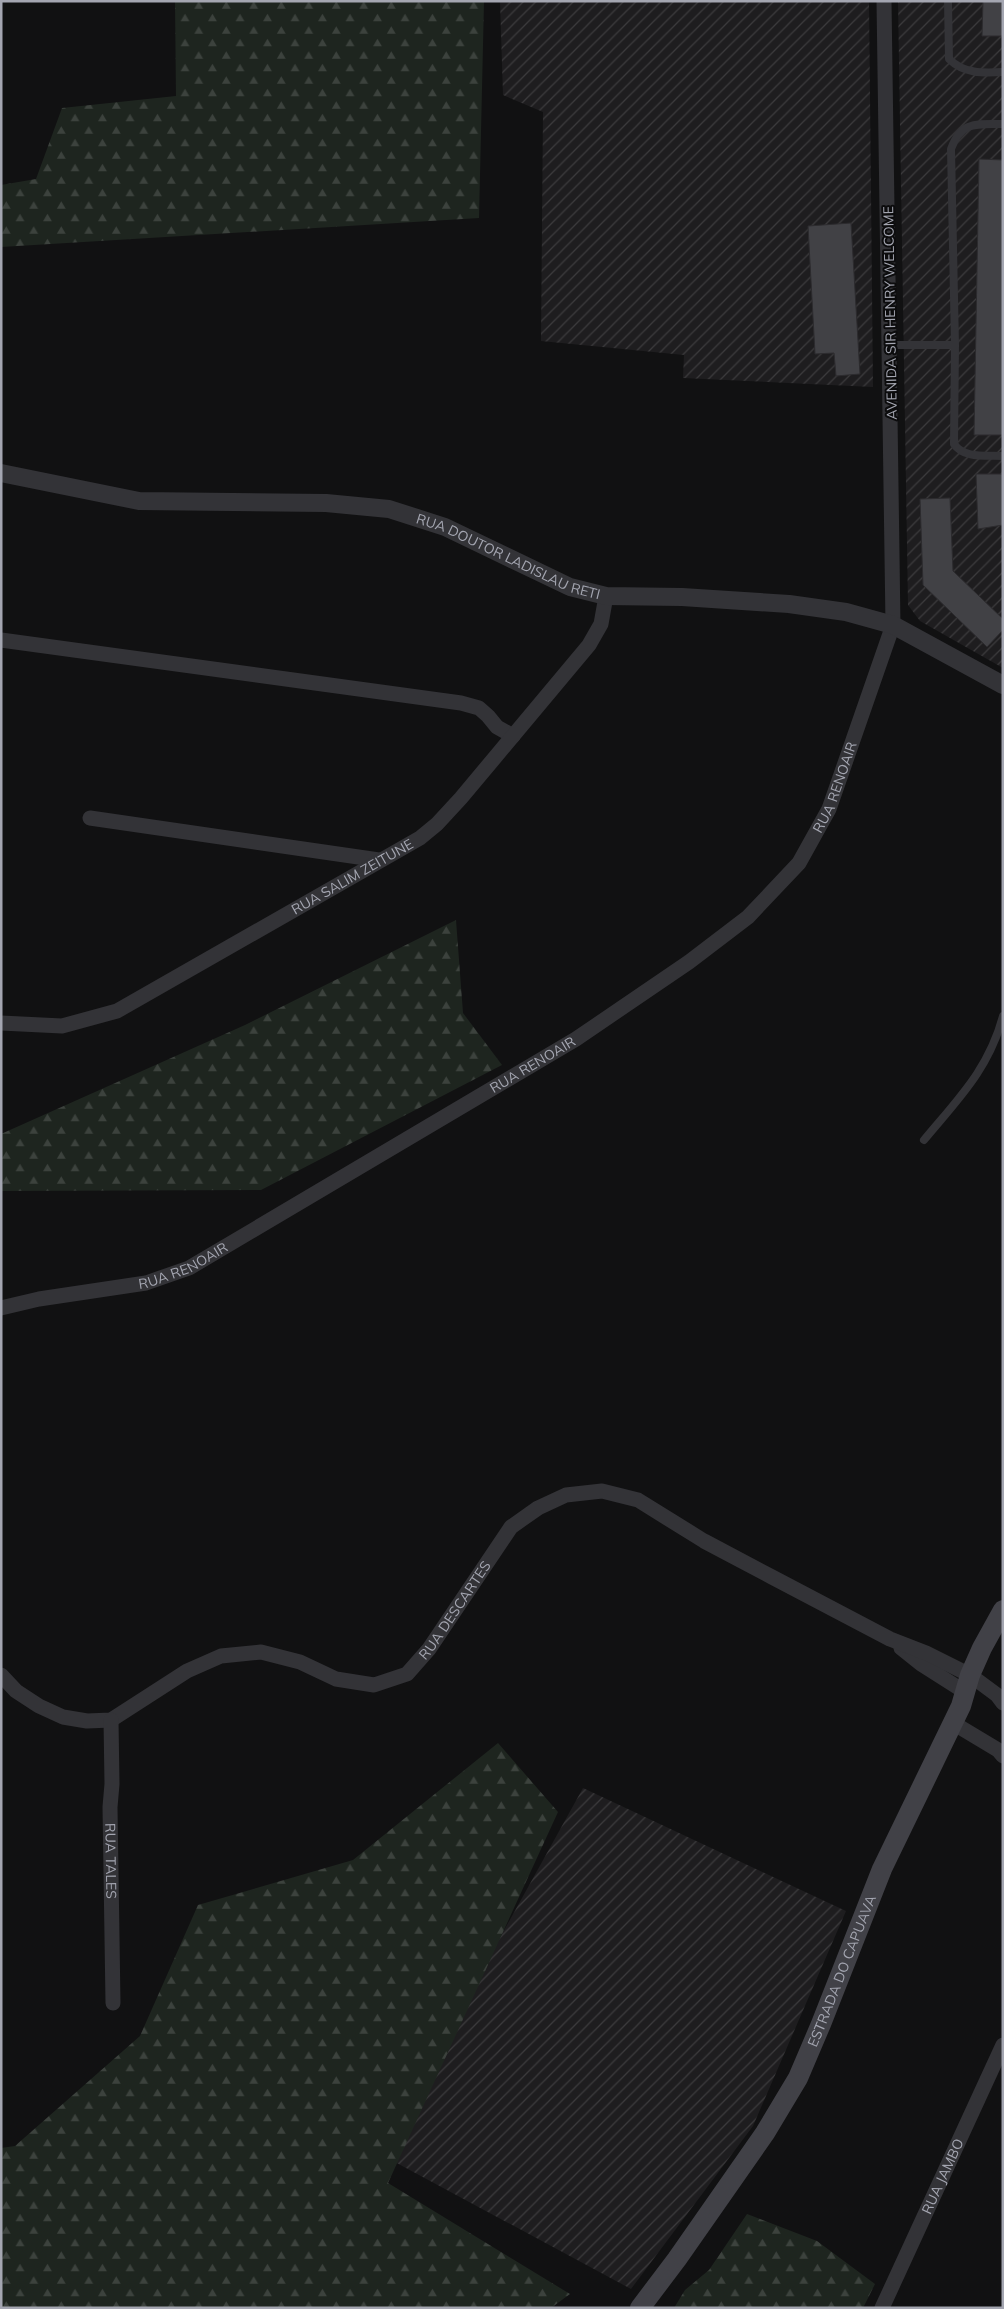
<svg xmlns="http://www.w3.org/2000/svg" width="1004" height="2309" viewBox="0 0 1004 2309" font-family="Mulish,sans-serif">
<style>
.industrial{fill:url(#industrial-furrows)}
.forest{fill:url(#forest-firs)}
.building{fill:#414145;stroke:#2c2b2e}
.lines{fill:none;stroke-linecap:round;stroke-linejoin:round}
.service{stroke:#333337;stroke-width:8}
.minor{stroke:#333337;stroke-width:15}
.tertiary{stroke:#333337;stroke-width:18}
.secondary{stroke:#414147;stroke-width:20}
.labels{text-anchor:middle;stroke-width:4;stroke-linejoin:round;paint-order:stroke}
.street-label{font-size:14px;fill:#a4a6b1;stroke:#0c0c0d}
</style>
<defs>
<pattern id="industrial-furrows" width="10" height="10" patternUnits="userSpaceOnUse" patternTransform="scale(1.25)"><rect width="10" height="10" fill="#1e1d1f"/><path d="M-1 1l2-2M0 10L10 0M9 11l2-2" fill="none" stroke="#3c3b3d"/></pattern>
<pattern id="forest-firs" width="22" height="20" patternUnits="userSpaceOnUse" patternTransform="scale(1.25)"><rect width="22" height="20" fill="#1e251f"/><path d="M5 1l3.5 6h-7zM16 11l3.5 6h-7z" fill="#3c423d"/></pattern>
</defs>
<rect width="100%" height="100%" fill="#111112"/>
<path class="industrial" d="M500 1H869L873 387 683 378 684 355 541 341 543 112 503 95Z
M898 1H1003V668L920 621 908 605Z
M583 1788 846 1911 753 2126 631 2289 380 2154Z"/>
<path class="forest" d="M175 1H484L479 218 1 247V185L36 179 62 108 176 96Z
M456 920 463 1013 502 1065 261 1190 1 1191V1134L245 1025Z
M498 1743 558 1812 388 2183 570 2294 551 2308H1V2148L15 2146 140 2036 198 1905 353 1860Z
M747 2214 817 2241 875 2284 863 2308H674L685 2290 709 2270Z"/>
<path class="building" d="M983 1H1003V36H982Z
M979 159 1003 160V435H974Z
M851 223 860 374 836 376 834 353 815 354 808 226Z
M976 474H1003V525L978 529Z
M950 498 953 571 1003 619V630L987 647 923 585 920 499Z"/>
<g class="lines">
<path class="service" d="M948 1 949 59C964 74 983 73 1003 72
M890 345H955L951 149C961 121 976 124 1003 124
M955 345 954 444C964 459 986 455 1003 456
M924 1140C958 1099 989 1069 1003 1016"/>
<g class="minor">
<path d="M1 640 461 703 479 708 488 716 497 727 513 736"/>
<path d="M90 818 379 860"/>
<path id="s1" d="M1 1023 62 1026 117 1011 420 838 437 824 461 798 589 645 601 624 606 596"/>
<path id="s2" d="M1 1308 39 1299 146 1283 189 1268 576 1039 689 962 748 917 799 863 829 809 893 625 884 1"/>
<path d="M901 1648 921 1664 965 1692"/>
<path id="s3" d="M1 1675 16 1691 39 1706 63 1717 87 1721 111 1720 187 1671 221 1656 261 1652 300 1662 336 1679 374 1685 407 1674 429 1649 511 1527 538 1508 566 1495 602 1491 638 1500 704 1541 772 1577 890 1639 926 1653 970 1675 997 1695 1003 1703"/>
<path id="s4" d="M111 1720 112 1784 110 1807 113 2003"/>
<path d="M953 1723 998 1750 1003 1756"/>
<path id="s5" d="M882 2308 1003 2045"/>
</g>
<path class="tertiary" id="s6" d="M1 473 139 501 326 503 389 509 445 527 570 587 606 596 682 597 789 604 846 612 893 625 1003 685"/>
<path class="secondary" id="s7" d="M640 2308 677 2259 765 2133 798 2078 821 2024 882 1869 961 1706 970 1675 982 1648 1003 1610"/>
</g>
<g class="labels">
<g class="street-label">
<text transform="translate(890 313) rotate(-91)" y="5">AVENIDA SIR HENRY WELCOME</text>
<text dy="5" stroke="none"><textPath href="#s6" startOffset="520">RUA DOUTOR LADISLAU RETI</textPath></text>
<text dy="5" stroke="none"><textPath href="#s2" startOffset="1012">RUA RENOAIR</textPath></text>
<text dy="5" stroke="none"><textPath href="#s1" startOffset="389">RUA SALIM ZEITUNE</textPath></text>
<text dy="5" stroke="none"><textPath href="#s2" startOffset="592">RUA RENOAIR</textPath></text>
<text dy="5" stroke="none"><textPath href="#s2" startOffset="188">RUA RENOAIR</textPath></text>
<text dy="5" stroke="none"><textPath href="#s3" startOffset="525">RUA DESCARTES</textPath></text>
<text dy="5" stroke="none"><textPath href="#s4" startOffset="141">RUA TALES</textPath></text>
<text dy="5" stroke="none"><textPath href="#s7" startOffset="395">ESTRADA DO CAPUAVA</textPath></text>
<text dy="5" stroke="none"><textPath href="#s5" startOffset="145">RUA JAMBO</textPath></text>
</g>
</g>
<rect width="1004" height="2309" fill="none" stroke="#a4a6b1" stroke-width="5"/>
</svg>
